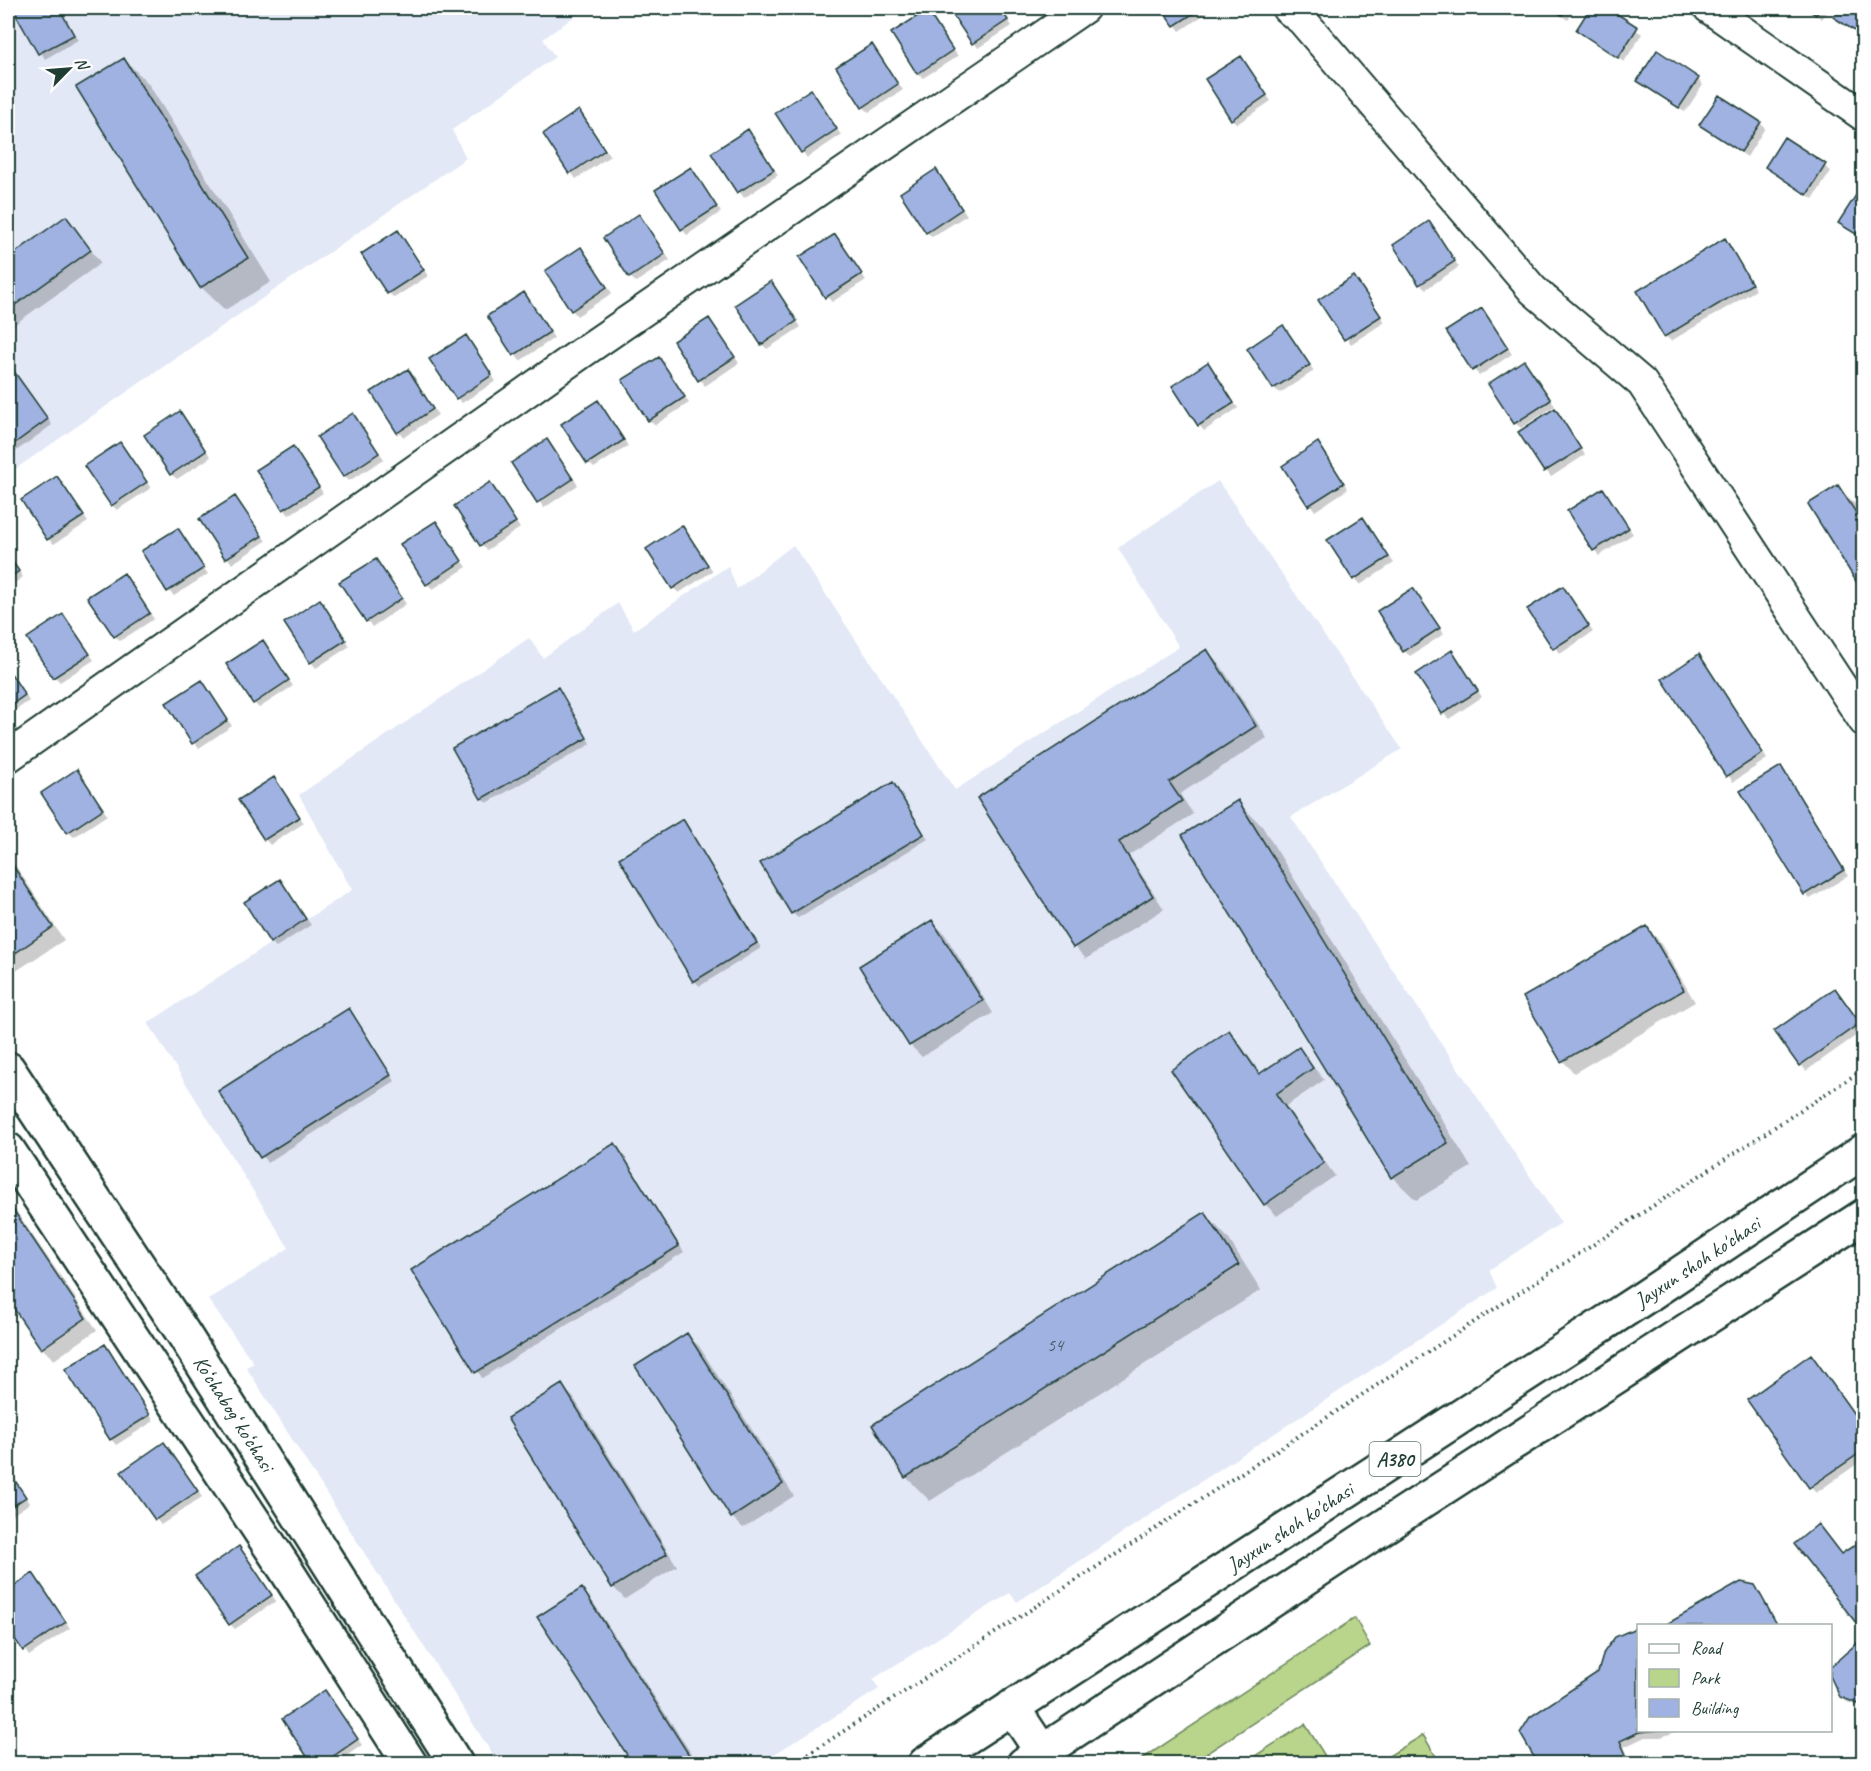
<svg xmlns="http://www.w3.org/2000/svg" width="1871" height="1771" viewBox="0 0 1871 1771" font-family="Caveat,sans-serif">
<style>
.built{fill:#e2e8f6}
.green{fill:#b9d48b;stroke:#6c8860;stroke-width:1.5}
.shadow{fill:#0003}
.building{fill:#a0b2e1;stroke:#1f3d34;stroke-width:1.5}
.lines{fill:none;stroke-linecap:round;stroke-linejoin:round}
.street-casing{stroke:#1f3d34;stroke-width:34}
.secondary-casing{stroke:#1f3d34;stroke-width:38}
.highway-casing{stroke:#1f3d34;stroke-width:38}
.path{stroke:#1f3d34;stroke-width:4;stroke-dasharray:1.5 4.5;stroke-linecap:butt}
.street{stroke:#fff;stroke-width:30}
.secondary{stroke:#fff;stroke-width:33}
.highway{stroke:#fff;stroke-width:33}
.labels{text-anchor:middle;stroke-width:5;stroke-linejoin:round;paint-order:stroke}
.number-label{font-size:18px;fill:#3f5a5f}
.shield{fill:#fff;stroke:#627771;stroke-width:1.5}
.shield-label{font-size:20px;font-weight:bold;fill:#1f3d34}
.street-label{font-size:21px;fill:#1f3d34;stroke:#fff}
</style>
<rect width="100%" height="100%" fill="#fff"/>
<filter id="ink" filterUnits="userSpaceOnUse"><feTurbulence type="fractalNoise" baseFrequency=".0167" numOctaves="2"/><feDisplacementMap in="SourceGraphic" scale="12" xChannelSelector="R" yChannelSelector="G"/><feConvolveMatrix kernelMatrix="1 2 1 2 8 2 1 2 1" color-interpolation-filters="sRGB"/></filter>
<g filter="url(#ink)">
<path class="built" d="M8 8H586L543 39 555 57 452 130 466 158 8 474Z
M1218 481 1402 749 1291 817 1561 1223 1489 1270 1497 1288 1017 1602 1010 1593 873 1679 879 1689 760 1763H498L246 1367 254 1363 208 1300 289 1248 148 1023 352 890 299 795 529 638 543 658 618 603 634 630 728 566 737 589 793 545 955 790 1179 647 1118 548Z"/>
<path class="green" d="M1355 1618 1370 1646 1192 1763H1136Z
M1305 1724 1325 1756 1314 1763H1244Z
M1423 1735 1440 1763H1391L1387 1757Z"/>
<path class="shadow" d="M14 8H60L78 40 45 59Z
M950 8H1000L1012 26 978 48Z
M1163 8H1214L1180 31Z
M1549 8H1576L1568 20Z
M1592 8H1605L1642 34 1624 62 1578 30Z
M1805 8H1830L1822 19Z
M1841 8H1864V38L1835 17Z
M927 12 958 56 923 78 918 73Z
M872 46 903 90 869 112 863 107Z
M1241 57 1271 101 1237 124 1232 119Z
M124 59 148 83 271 282 225 310 201 287Z
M1698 79 1703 85 1685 112 1645 86Z
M811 91 841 135 807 158 777 113Z
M579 112 610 156 576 179 545 135Z
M1760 123 1765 128 1747 157 1701 125Z
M748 131 778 175 744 198 713 154Z
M1785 139 1831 171 1813 199 1767 167Z
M691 169 721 212 687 235 682 229Z
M936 171 967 215 932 237 927 232Z
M639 216 670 260 636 282 630 277Z
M66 218 101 263 8 329V260Z
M1429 223 1459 267 1426 289 1420 284Z
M835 236 866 280 832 302 827 297Z
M403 238 428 276 394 298 389 293Z
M1724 240 1756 290 1671 341 1665 336Z
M581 249 612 293 577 316 572 310Z
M1354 278 1385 322 1351 344 1320 300Z
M771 283 801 327 767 349 762 344Z
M529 299 554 338 520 361 489 317Z
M1482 310 1512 354 1479 376 1448 332Z
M709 319 739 363 705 386 675 342Z
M1283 327 1314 371 1280 393 1274 388Z
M466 337 496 381 462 403 457 398Z
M659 359 689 403 655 425 649 420Z
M1524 362 1555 406 1521 428 1515 423Z
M8 364 52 425 8 457Z
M1208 364 1238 408 1204 431 1199 425Z
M407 371 438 415 404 437 398 432Z
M603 407 628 446 594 468 589 463Z
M180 413 211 457 177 479 171 474Z
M353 415 384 459 349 481 344 476Z
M1560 416 1585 455 1551 477 1520 433Z
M547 441 578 485 544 508 513 464Z
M120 444 151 488 117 510 112 505Z
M1318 444 1348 489 1315 511 1284 466Z
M293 448 323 493 289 515 284 509Z
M57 478 88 522 54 544 48 539Z
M490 484 520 528 487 550 481 545Z
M1838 487 1864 513V591Z
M1603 490 1633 534 1599 556 1569 512Z
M235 498 266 541 232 564 201 520Z
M1363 519 1394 563 1360 585 1329 541Z
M436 523 467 567 433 589 427 584Z
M682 527 713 571 679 593 673 588Z
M177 530 208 574 174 596 169 591Z
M8 554 23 577 8 588Z
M376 560 406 604 372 627 341 583Z
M124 575 154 619 120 641 115 636Z
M1563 588 1593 632 1560 654 1529 610Z
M1413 590 1444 634 1410 656 1404 651Z
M320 601 350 646 316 668 311 662Z
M63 616 94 660 60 682 55 677Z
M263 642 293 686 259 708 254 703Z
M1207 651 1219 663 1267 738 1180 794 1193 814 1129 855 1164 909 1086 959 1075 947 979 799Z
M1452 652 1482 697 1449 719 1443 713Z
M1699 656 1767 759 1733 782 1664 679Z
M8 668 29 701 8 715Z
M202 682 232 726 199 748 194 743Z
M558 689 591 744 487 803 482 798Z
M1780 768 1848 876 1810 899 1805 894Z
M77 771 107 815 74 837 68 832Z
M274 779 304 823 270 845 265 839Z
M893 784 928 839 798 918 792 913Z
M1238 802 1262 826 1471 1167 1416 1200 1392 1177Z
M683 821 761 948 700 986 694 981Z
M8 854 64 940 16 971 8 963Z
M280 881 311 925 276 947 271 942Z
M932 922 944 933 993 1013 922 1057 910 1045 861 966Z
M1646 928 1658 939 1695 1002 1574 1073 1563 1061 1526 998Z
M1840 995 1864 1030 1806 1071 1776 1031Z
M348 1010 395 1081 267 1163 220 1092Z
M1229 1032 1240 1044 1261 1074 1299 1049 1324 1080 1286 1106 1335 1176 1277 1216 1265 1204Z
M615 1144 684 1252 482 1378 413 1270Z
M8 1199 97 1330 54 1360 42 1348 8 1297Z
M1205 1214 1228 1238 1261 1290 930 1501 906 1477 874 1425Z
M687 1335 699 1346 794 1496 743 1528 732 1517Z
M105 1346 154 1421 116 1445 111 1439Z
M1811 1356 1864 1428V1459L1816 1493 1749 1400Z
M561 1386 573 1397 677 1566 625 1599 613 1587Z
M164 1444 202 1497 161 1525 156 1519Z
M8 1469 30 1503 8 1518Z
M244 1554 276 1601 235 1629 230 1624Z
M33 1575 70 1628 29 1656 8 1626V1592Z
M1754 1586 1779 1626H1667Z
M581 1590 593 1602 698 1764H635Z
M1633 1629H1638V1730H1681L1661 1737H1645L1624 1747 1632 1764H1540L1599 1673Z
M1864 1639V1708L1847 1702 1841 1696Z
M325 1692 362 1745 335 1764H314Z"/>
<path class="building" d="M12 8H59L74 35 38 54Z
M948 8H1000L1008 20 972 44Z
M1161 8H1202L1174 26Z
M1550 8H1567L1562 15Z
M1590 8H1608L1638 27 1618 58 1576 30Z
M1805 8H1821L1816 15Z
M1840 8H1864V37L1833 17Z
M927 10 953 50 917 74 891 33Z
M872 44 898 84 862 108 836 67Z
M1657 50 1699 78 1679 108 1637 81Z
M1241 56 1267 95 1231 120 1205 79Z
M124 58 248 258 200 288 76 87Z
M811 89 837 129 801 153 775 113Z
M1719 95 1761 122 1741 152 1699 125Z
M579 110 605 150 569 174 543 134Z
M748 129 774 170 737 193 711 153Z
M1784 137 1826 164 1807 195 1765 167Z
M691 167 717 207 681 230 655 190Z
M936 169 962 209 926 233 900 193Z
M1858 192 1864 196V239L1838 223Z
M639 214 665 254 629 278 603 238Z
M66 216 91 250 8 310V258Z
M1429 221 1455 261 1419 285 1393 245Z
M398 230 424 270 387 294 361 254Z
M835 234 862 274 825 298 799 257Z
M1725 238 1752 284 1664 337 1637 291Z
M581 247 607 287 571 311 545 271Z
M1354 276 1381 316 1344 340 1318 300Z
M771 281 797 321 761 345 735 305Z
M524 292 550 332 513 356 487 316Z
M1482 308 1508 348 1472 371 1446 331Z
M709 318 735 357 698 381 673 341Z
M1283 325 1310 365 1273 389 1247 349Z
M466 335 492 375 456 399 429 359Z
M659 357 685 397 648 421 622 380Z
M1524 360 1551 400 1514 424 1488 384Z
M1208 362 1234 403 1198 426 1172 386Z
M8 363 48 419 8 448Z
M408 369 433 409 397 433 371 392Z
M598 400 624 440 587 464 561 424Z
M1555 408 1581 449 1544 472 1518 432Z
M180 411 206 451 170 475 144 435Z
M353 413 379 453 343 477 317 437Z
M547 439 573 479 537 503 511 463Z
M120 442 147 482 111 506 84 466Z
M1318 442 1344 483 1308 506 1282 466Z
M293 446 319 487 283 510 256 470Z
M57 476 84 516 47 540 21 500Z
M490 482 516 522 480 546 454 506Z
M1838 485 1864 525V594L1808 504Z
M1603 488 1629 528 1593 551 1567 511Z
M235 496 262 536 225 559 199 519Z
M1363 517 1389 557 1353 580 1327 540Z
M436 521 462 561 426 585 400 544Z
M682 525 708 565 672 589 646 549Z
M178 528 204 568 167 592 141 551Z
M8 555 19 571 8 579Z
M376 559 402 598 366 622 339 582Z
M124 573 150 613 114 637 87 597Z
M1563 586 1589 626 1553 649 1527 609Z
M1413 588 1440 628 1403 652 1377 611Z
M320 599 346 640 310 663 284 623Z
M63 614 90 654 53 678 27 638Z
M263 640 289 680 253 704 226 664Z
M1207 649 1256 726 1169 782 1182 801 1119 842 1153 896 1073 948 977 798Z
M1452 650 1478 691 1442 714 1416 674Z
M1699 654 1763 753 1726 777 1662 679Z
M8 669 25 695 8 707Z
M202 680 228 720 192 744 166 703Z
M558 687 587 738 481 799 452 748Z
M1781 766 1844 870 1804 895 1740 791Z
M77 769 103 809 67 833 41 793Z
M274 777 300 817 264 840 238 800Z
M893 782 924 834 791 914 760 863Z
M1238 800 1448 1143 1391 1178 1182 835Z
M683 819 757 943 693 982 619 858Z
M8 858 53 927 8 958Z
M280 879 306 919 270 943 244 902Z
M932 920 983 1001 909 1046 859 966Z
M1647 926 1684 990 1561 1062 1523 997Z
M1835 988 1860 1023 1799 1066 1774 1031Z
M349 1008 391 1075 260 1158 218 1091Z
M1229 1030 1259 1074 1299 1047 1313 1068 1276 1094 1324 1163 1264 1205 1171 1070Z
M615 1143 679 1246 475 1373 411 1270Z
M8 1202 86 1318 41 1349 8 1300Z
M1205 1212 1239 1265 905 1478 872 1425Z
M687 1333 783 1484 731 1518 635 1366Z
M105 1344 150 1415 110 1440 65 1369Z
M1811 1354 1864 1428V1450L1809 1488 1747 1400Z
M562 1384 667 1554 612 1588 507 1418Z
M164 1442 198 1491 155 1520 121 1472Z
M8 1470 26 1497 8 1509Z
M1818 1524 1841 1554 1864 1539V1633L1794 1544Z
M239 1546 272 1595 229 1625 195 1576Z
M33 1573 66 1622 23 1651 8 1629V1591Z
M1741 1582 1755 1585 1778 1626H1658L1665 1625Z
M582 1588 691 1758 682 1764H633L537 1617Z
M1638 1627V1730H1660L1639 1732 1620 1741 1630 1764H1538L1520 1733 1530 1717 1598 1672 1604 1652 1615 1637Z
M1864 1637V1706L1840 1697 1830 1676V1667Z
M325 1690 358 1739 322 1764H312L282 1719Z"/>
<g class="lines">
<g class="street-casing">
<path id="street" d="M1287 8 1302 20 1533 290 1642 383 1864 721
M1709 8 1864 116
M8 757 583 352 1084 8"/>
</g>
<g class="secondary-casing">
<g id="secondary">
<path id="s1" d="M8 1069 183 1333 456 1764"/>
<path d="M8 1150 286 1570 410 1764"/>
</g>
</g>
<g class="highway-casing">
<g id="highway">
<path d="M1012 1707 1042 1752"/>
<path id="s2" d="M925 1764 1645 1297 1864 1151"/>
<path d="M1024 1764 1406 1512 1864 1216"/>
</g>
</g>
<path class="path" d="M793 1764 1864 1069"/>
<use href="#street" class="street"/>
<use href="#secondary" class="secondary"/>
<use href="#highway" class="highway"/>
</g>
</g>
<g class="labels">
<g class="number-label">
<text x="1055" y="1351">54</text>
</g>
<rect class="shield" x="1369.5" y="1442" width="51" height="34" rx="4.5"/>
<g class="shield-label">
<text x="1395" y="1466">A380</text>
</g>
<g class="street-label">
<text dy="7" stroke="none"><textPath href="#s2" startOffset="921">Jayxun shoh ko'chasi</textPath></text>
<text dy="7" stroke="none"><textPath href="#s1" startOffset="412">Ko‘chabog‘ ko‘chasi</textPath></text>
<text dy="7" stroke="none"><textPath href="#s2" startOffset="435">Jayxun shoh ko'chasi</textPath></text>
</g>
</g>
<rect width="1871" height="1771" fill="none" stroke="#fff" stroke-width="30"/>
<rect x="15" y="15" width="1841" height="1741" fill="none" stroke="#1f3d34" stroke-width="2" filter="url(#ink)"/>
<rect x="1637" y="1624" width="195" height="108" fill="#ffffff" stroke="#a5b1ae" stroke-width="1.5"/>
<rect x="1649" y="1644" width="30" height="9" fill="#ffffff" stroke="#a5b1ae" stroke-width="1.5"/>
<text x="1691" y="1654" font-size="18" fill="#1f3d34">Road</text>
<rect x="1649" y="1669" width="30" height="18" fill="#b9d48b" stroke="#a5b1ae" stroke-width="1.5"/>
<text x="1691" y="1684" font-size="18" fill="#1f3d34">Park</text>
<rect x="1649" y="1699" width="30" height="18" fill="#a0b2e1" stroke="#a5b1ae" stroke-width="1.5"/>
<text x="1691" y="1714" font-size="18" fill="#1f3d34">Building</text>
<g transform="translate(69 69) rotate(65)" stroke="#ffffff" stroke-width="4.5" paint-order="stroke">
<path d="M0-4.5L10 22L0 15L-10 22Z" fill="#1f3d34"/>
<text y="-9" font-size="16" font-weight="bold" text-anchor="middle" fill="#1f3d34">N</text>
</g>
</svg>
